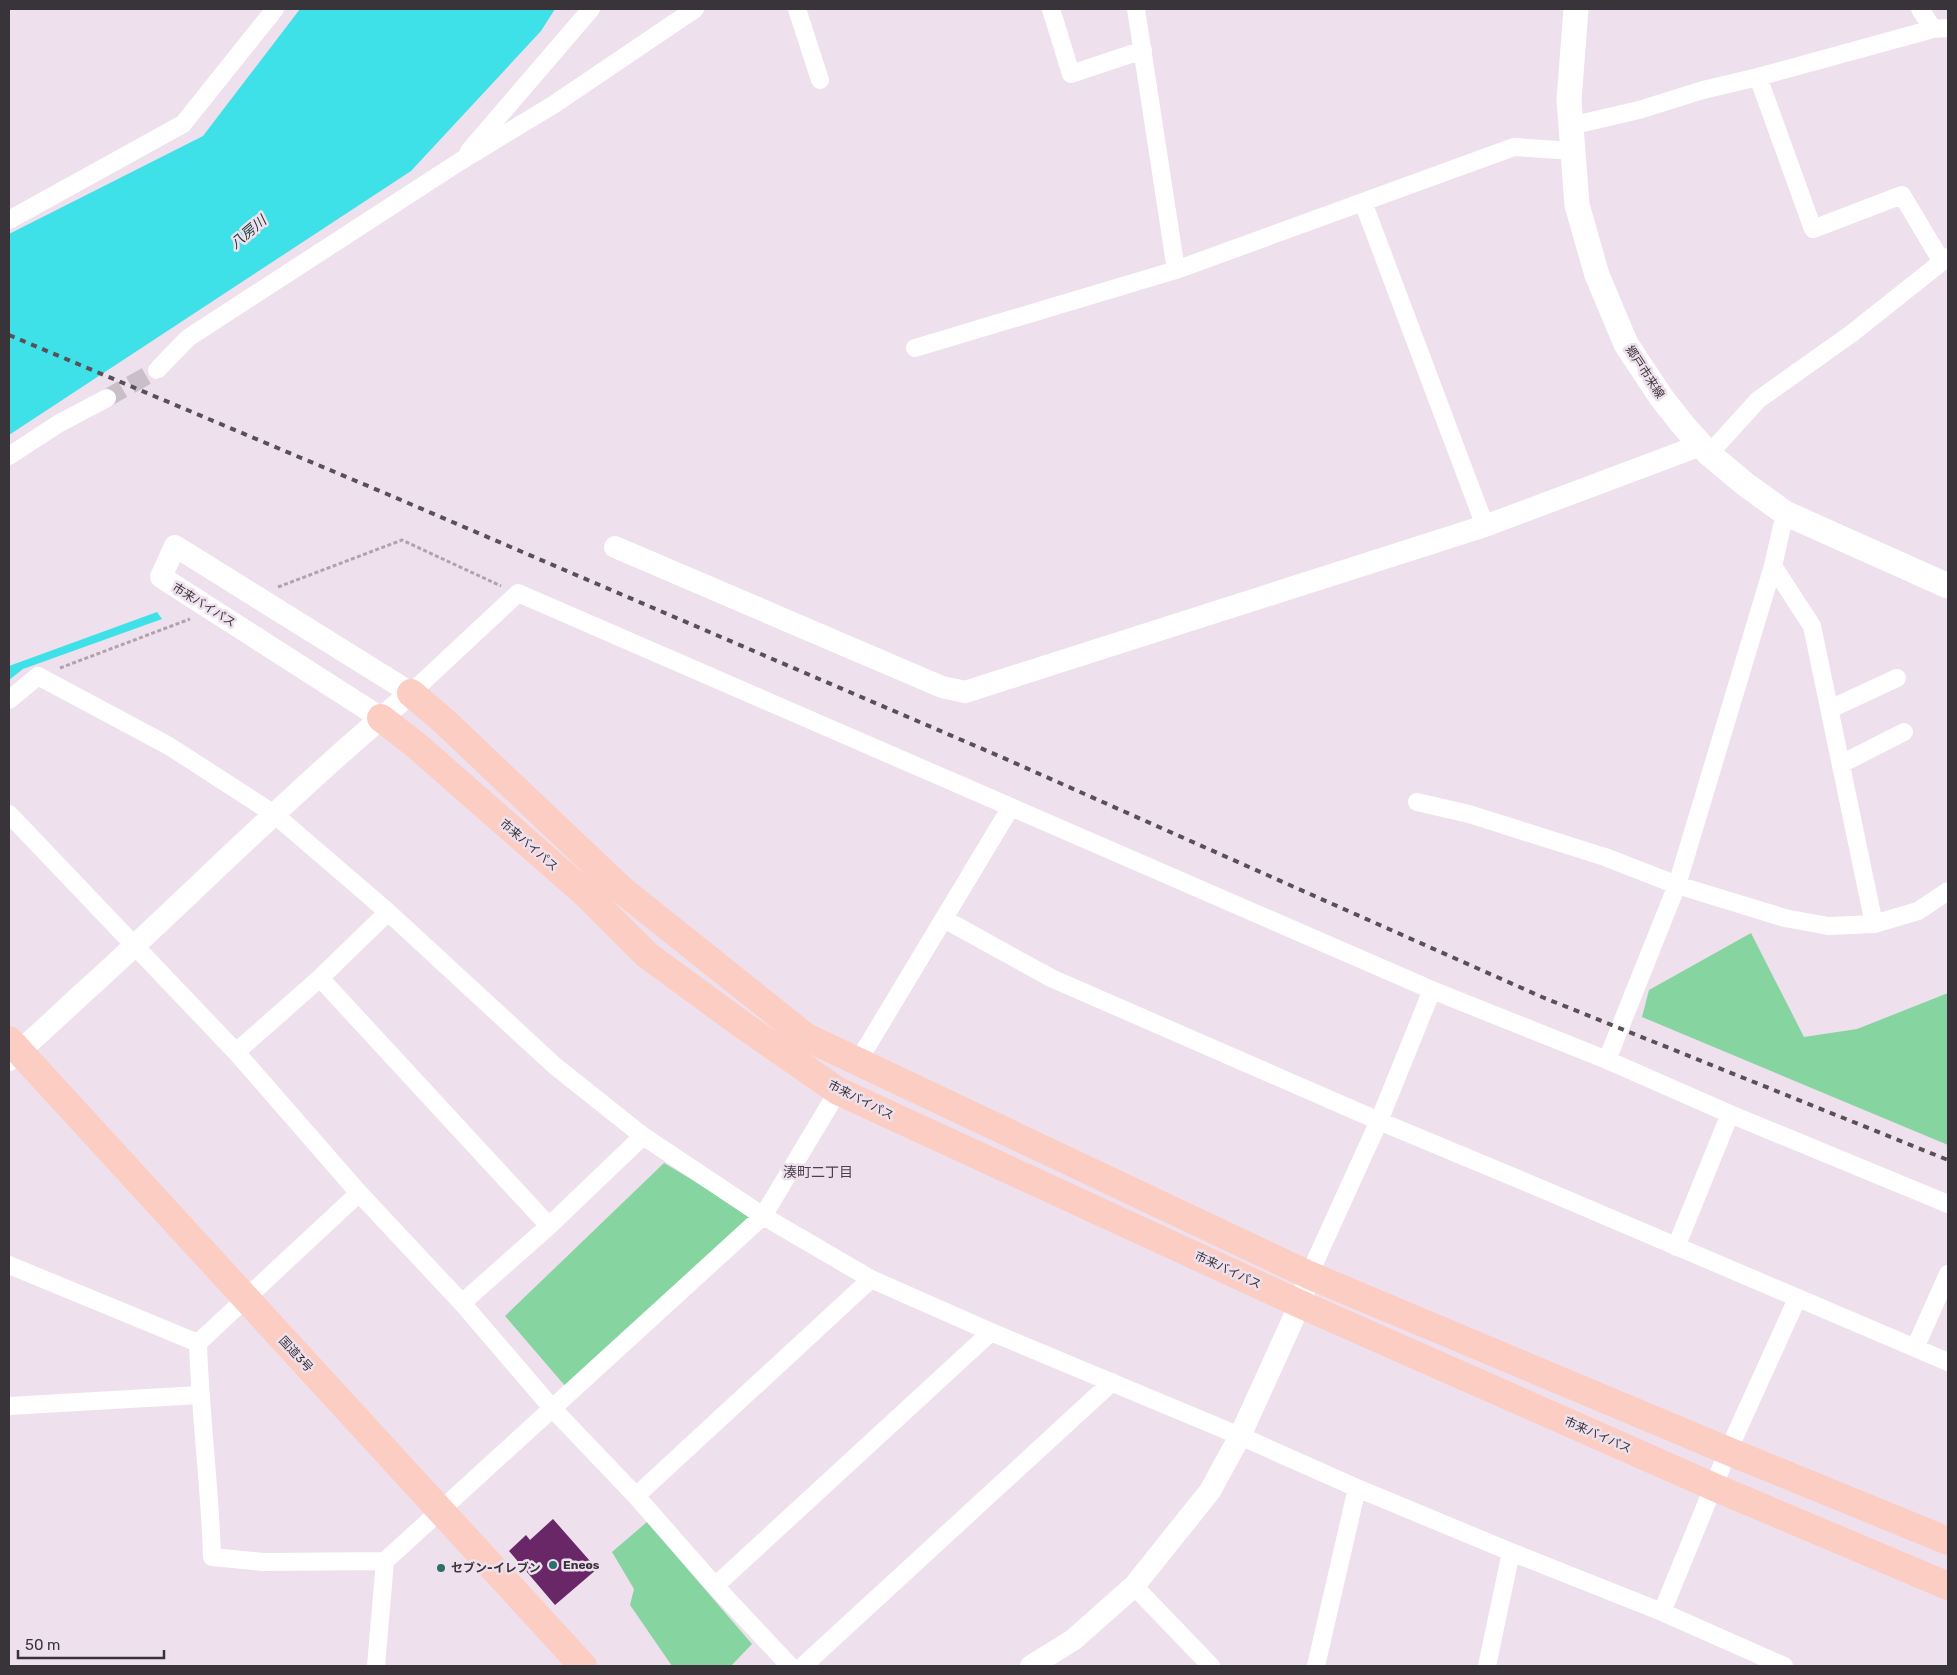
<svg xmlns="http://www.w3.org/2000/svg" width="1957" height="1675" viewBox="0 0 1957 1675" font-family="Rubik,'Noto Sans JP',sans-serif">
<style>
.green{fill:#86d5a1}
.water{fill:#3fe1e8}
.building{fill:#6a2768}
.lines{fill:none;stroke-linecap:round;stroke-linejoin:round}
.minor-tunnel{stroke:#cabec8;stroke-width:18;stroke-dasharray:18 9;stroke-linecap:butt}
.path{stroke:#afa4ad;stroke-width:3;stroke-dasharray:4 2.5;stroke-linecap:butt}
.minor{stroke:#fff;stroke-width:18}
.tertiary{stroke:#fff;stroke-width:22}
.secondary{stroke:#fff;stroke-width:25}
.trunk{stroke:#fccec3;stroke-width:28}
.rail{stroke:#575157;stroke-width:4;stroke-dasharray:6 6;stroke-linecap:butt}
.poi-dot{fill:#297169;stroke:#eee0ec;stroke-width:2}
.labels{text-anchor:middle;stroke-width:5;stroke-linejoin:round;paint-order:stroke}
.street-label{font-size:12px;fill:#393439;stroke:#eee0ec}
.poi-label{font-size:12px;font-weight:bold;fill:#393439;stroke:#eee0ec;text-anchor:start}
.water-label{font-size:14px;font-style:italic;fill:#213b3c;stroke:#eee0ec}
.neighbourhood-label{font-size:14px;fill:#4b414a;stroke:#eee0ec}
</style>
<rect width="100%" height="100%" fill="#eee0ec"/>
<path class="green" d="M1751 933 1804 1037 1857 1029 1948 993V1145L1642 1017 1649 990Z
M664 1163 753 1216 566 1387 505 1316Z
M647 1522 752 1644 731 1666H672L630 1605 634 1589 612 1552Z"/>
<path class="water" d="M300 9H555L541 31 411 171 9 435V234L203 136Z
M157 612 162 619 23 669 9 680V666Z"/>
<path class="building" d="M553 1519 597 1569 555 1605 509 1551 526 1535 530 1540Z"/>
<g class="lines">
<path class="minor-tunnel" d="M107 398 157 370"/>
<path class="path" d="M278 587 402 540 501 586
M60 668 190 619"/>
<path class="minor" d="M797 9 820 80
M1051 9 1071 74 1143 50
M1136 9 1176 270
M1920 9 1933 29
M1758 77 1813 229 1902 195 1942 262
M1570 126 1639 110 1703 90 1758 77 1933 29 1948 28
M469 151 591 9
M1363 202 1485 526
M9 220 183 124 275 9
M915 348 1176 270 1514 147 1573 151
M157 370 188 338 459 162 553 105 695 9
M1709 454 1758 400 1851 334 1948 257
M9 456 58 424 107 398
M1773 566 1812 626 1874 924
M411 693 518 593 1432 990 1607 1060 1730 1114 1948 1204
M9 700 38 676 169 746 274 814 388 912 555 1066 643 1136 763 1216 871 1279 991 1332 1240 1436 1357 1488 1511 1552 1662 1612 1784 1666
M1830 709 1897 678
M1841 764 1904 732
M1417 802 1469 814 1605 857 1677 885 1785 918 1828 926 1874 924 1918 911 1948 891
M9 814 236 1052 359 1193 462 1303 552 1408 636 1496 715 1586 790 1666
M944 919 1051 978 1379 1121 1542 1189 1948 1362
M320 978 549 1226
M236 1052 320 978 388 912
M1607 1060 1677 885 1773 566 1785 513
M857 1063 1011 807
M359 1193 198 1343C200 1414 210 1485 212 1557L263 1562 385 1561
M1676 1247 1730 1114
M9 1265 198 1343
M1309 1275 1379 1121 1432 990
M462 1303 549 1226 643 1136
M1915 1348 1948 1274
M9 1406 199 1395
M636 1496 871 1279
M715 1586 991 1332
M1134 1586 1211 1666
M1662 1612 1728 1451 1797 1299
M376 1666 385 1561 763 1216 838 1091
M803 1666 1112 1382
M1316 1666 1357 1488
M1487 1666 1511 1552"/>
<path class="tertiary" d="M615 547 942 687 965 692 1485 526 1701 445
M9 1060C38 1036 65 1009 93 984 199 887 300 785 411 693L175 546 161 577 381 718
M1031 1666 1073 1640 1134 1586 1210 1491 1240 1436 1300 1304 1309 1275"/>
<path class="secondary" d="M1576 9 1569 100 1577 205 1597 275 1626 344 1661 397 1683 425 1709 454 1745 484 1785 513 1948 586"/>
<path class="trunk" d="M411 693 445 722 622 890 806 1037 1309 1275 1728 1451 1948 1541
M381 718 417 746 587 895 647 955 744 1026 838 1091 1300 1304 1714 1487 1948 1586
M9 1040 583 1666"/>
<path class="rail" d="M9 335 387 494 999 756 1542 997 1948 1160"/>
</g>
<g class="poi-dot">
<circle cx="553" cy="1565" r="5"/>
<circle cx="441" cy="1568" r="5"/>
</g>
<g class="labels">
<g class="street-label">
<text transform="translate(1645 372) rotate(57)" y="4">郷戸市来線</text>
<text transform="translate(204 605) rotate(32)" y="4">市来バイパス</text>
<text transform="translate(529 845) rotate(41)" y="4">市来バイパス</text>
<text transform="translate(861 1100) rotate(27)" y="4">市来バイパス</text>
<text transform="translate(1228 1270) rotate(25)" y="4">市来バイパス</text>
<text transform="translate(296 1354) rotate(47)" y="4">国道3号</text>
<text transform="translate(1598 1435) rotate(24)" y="4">市来バイパス</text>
</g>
<g class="poi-label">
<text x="563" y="1569">Eneos</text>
<text x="451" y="1572">セブン-イレブン</text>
</g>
<g class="water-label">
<text transform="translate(248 232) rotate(-40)" y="5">八房川</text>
</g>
<g class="neighbourhood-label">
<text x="818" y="1177">湊町二丁目</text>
</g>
</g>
<rect width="1957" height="1675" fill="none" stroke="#393439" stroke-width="20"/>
<path d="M18 1650v8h146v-8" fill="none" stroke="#393439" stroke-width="2.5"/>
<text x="25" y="1650" font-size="15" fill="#393439" stroke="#eee0ec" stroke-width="4" paint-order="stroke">50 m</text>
</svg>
